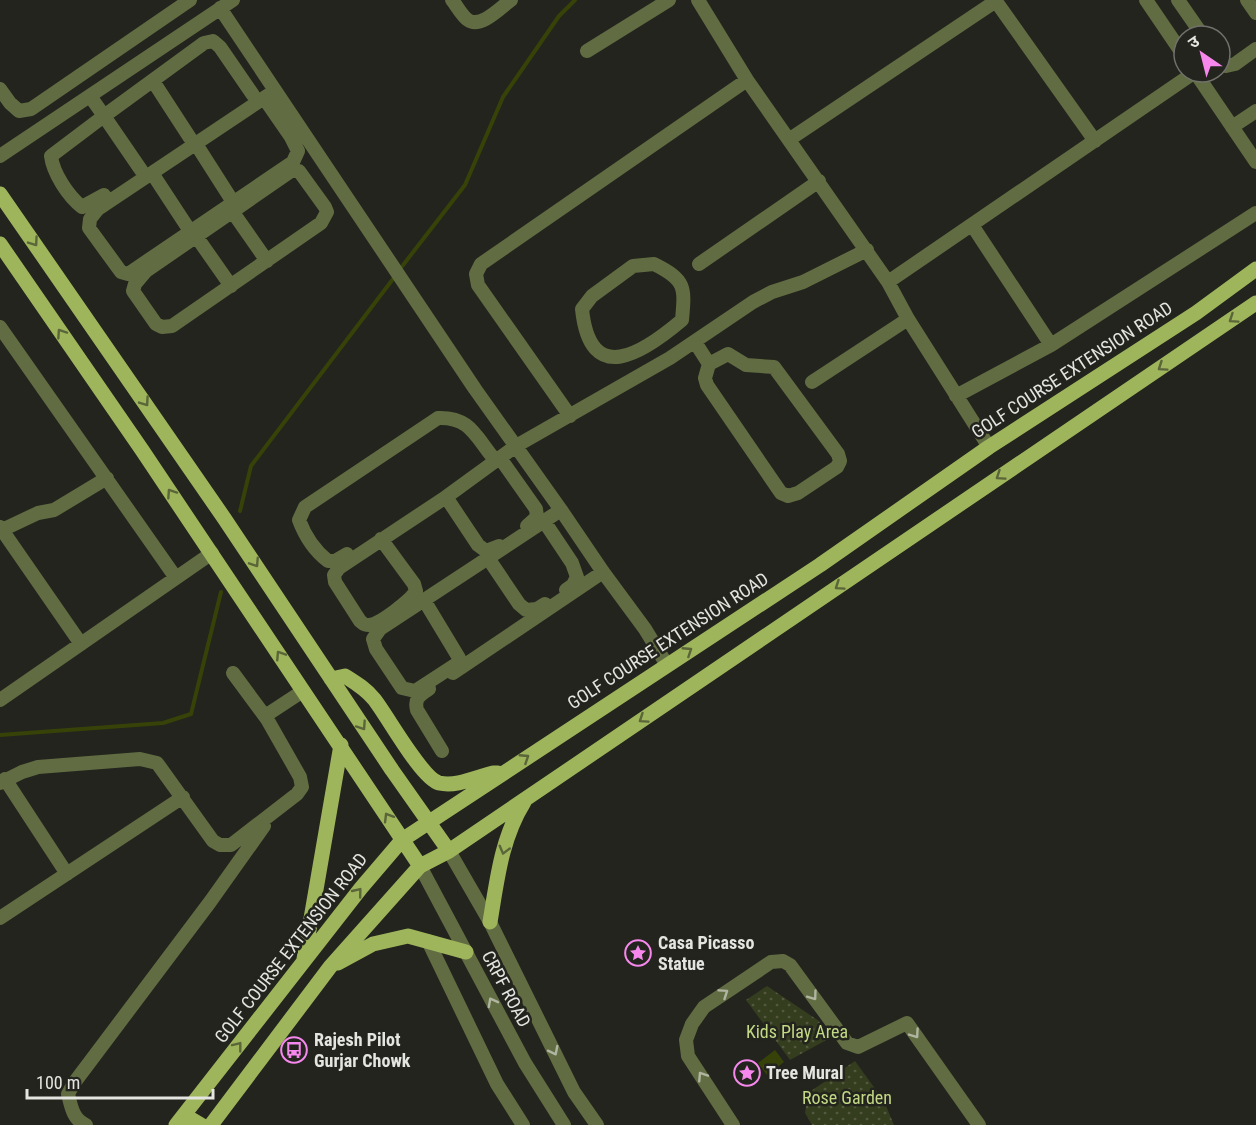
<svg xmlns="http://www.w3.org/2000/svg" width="1256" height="1125" viewBox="0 0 1256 1125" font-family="'Roboto Condensed','Noto Sans Devanagari',sans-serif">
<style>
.park{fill:url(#park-dots)}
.water{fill:url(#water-ripples)}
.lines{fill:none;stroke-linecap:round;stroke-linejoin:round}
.stream{stroke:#374208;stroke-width:4}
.minor{stroke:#616c42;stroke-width:14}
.major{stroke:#9fb55b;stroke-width:15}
.oneway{stroke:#5a6539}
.oneway2{stroke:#b0b5a1}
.labels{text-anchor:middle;stroke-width:5;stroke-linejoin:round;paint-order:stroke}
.street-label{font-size:18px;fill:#e4e5e0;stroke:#22241d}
.poi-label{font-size:18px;font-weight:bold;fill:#e4e5e0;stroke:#22241d;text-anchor:start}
.park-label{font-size:18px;fill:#c3d885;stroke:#22241d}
</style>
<defs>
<pattern id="park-dots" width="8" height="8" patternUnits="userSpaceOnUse" patternTransform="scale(1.5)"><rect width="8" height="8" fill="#353d1f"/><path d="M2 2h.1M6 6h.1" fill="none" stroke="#52593f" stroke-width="1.8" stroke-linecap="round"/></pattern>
<pattern id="water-ripples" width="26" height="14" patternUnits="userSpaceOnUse" patternTransform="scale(1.5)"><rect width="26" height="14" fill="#374208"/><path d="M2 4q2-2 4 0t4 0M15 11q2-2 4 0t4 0" fill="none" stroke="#545d2c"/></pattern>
</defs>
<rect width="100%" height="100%" fill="#22241d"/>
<path class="park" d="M767 986 819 1021 830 1038 790 1060 746 1000Z
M855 1061 884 1101 894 1125H812L805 1113 808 1093Z"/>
<path class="water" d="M775 1050 784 1062 767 1075 758 1063Z"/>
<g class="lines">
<path class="stream" d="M400 269 465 185 503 97 559 16 575 0
M240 511 251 466 396 275
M0 735 163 723 191 714 221 592"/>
<path class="minor" d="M452 0C457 6 462 16 468 20 481 29 501 7 511 0
M698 0 747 80 888 282 908 319 989 447
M995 0 1095 141
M1146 0 1184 56
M1178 0 1203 36
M1247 0 1256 13
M220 8 475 389 561 510 603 572 645 629 667 665
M587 51 669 0
M1220 61 1226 66 1235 64 1256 49
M1195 72 1256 162
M153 81 190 138
M0 89 10 103 19 111 31 109 190 0
M90 96 104 116 51 156C53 173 68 196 82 207L104 195
M264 98 291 137 298 151 293 162 128 274 121 272 89 228 90 219 98 209 264 98 275 91
M1232 127 1256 111
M790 139 996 1
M196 144 233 202
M0 156 233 0
M141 170 104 116 204 43 213 41 220 47 253 95
M291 171H299L325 207 327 212 321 223 172 326 162 327 156 324 133 291 135 284 146 271Z
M152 173 190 231
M232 211 267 261
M972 225 1051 345
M196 236 231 286
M654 264C686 280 685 287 682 320 643 353 590 388 582 309L592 296 633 266Z
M699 264 819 181
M888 282 1195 72
M0 327 176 578
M695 342 709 364 705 378 707 385 781 493 788 496 798 493 837 467 840 461 838 454 774 367 746 365 728 354 709 364
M812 382 908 319
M956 396 1051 345 1256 213
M570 416 478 285 476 274 481 264 747 80
M500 458 536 509 537 517 527 526
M446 497 478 545 486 551 499 546
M544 521 572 563 577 577 573 585 566 590
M0 527 81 644
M2 530 38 513 54 510 107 478
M381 539 414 584 416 591C411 600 380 624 369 625 363 625 364 624 360 621L335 582 334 575 339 568 446 497 516 446 670 358 753 302 772 292 803 282 867 250
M347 554 335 561H328C315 551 305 536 299 520L305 507 438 418C468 417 474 433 491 455
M488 558 519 604 526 610 537 609 545 604
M424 600 459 658 458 663 415 691 402 688 376 649 373 639 380 629 561 510
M233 673 267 719
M453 673 603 572
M429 689C420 695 414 698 417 710L442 751
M0 700 212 553
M5 779 67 874
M0 783 22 772 38 767 140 759 157 763 213 841 220 845H231L297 794 302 787 300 777 267 719 268 714 303 691
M449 851 490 922 574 1092 597 1125
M420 866 525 1063 564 1125
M0 918 183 797
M428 941 497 1084 523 1125
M86 1125C73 1120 71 1106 68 1094L74 1083 210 902 264 826
M733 1125 688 1056 686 1040 692 1024 704 1007 771 962 783 961 790 965 847 1043 858 1047 907 1023 979 1125"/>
<path class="major" d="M0 194 224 518 392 770 449 851
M0 244 142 450 420 866
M331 679 345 676C356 683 366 689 374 699 387 715 421 778 439 783 457 787 476 777 493 773H498
M490 922C497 881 501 839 524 802
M304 959 341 745
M338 963 373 944 408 936 466 952
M184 1115 201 1125
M176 1125 361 888 402 840 820 565 989 447 1196 313 1256 269
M211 1125 330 967 420 866 449 851 1256 303"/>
</g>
<defs><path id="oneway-chevron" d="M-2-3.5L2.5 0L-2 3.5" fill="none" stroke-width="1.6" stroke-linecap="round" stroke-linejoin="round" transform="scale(1.5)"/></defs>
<g class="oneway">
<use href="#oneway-chevron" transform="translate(34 242) rotate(55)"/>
<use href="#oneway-chevron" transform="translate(1233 319) rotate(146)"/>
<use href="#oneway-chevron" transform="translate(61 333) rotate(-124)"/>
<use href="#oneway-chevron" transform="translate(1162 367) rotate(146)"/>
<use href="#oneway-chevron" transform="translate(145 402) rotate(55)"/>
<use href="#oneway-chevron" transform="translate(1000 476) rotate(146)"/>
<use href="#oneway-chevron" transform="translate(171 493) rotate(-124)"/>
<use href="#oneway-chevron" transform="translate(255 563) rotate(57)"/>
<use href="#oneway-chevron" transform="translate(839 586) rotate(146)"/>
<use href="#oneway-chevron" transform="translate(688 651) rotate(-33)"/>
<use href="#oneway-chevron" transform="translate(280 655) rotate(-123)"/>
<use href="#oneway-chevron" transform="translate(643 719) rotate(146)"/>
<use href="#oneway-chevron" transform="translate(362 726) rotate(56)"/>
<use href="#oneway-chevron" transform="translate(525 758) rotate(-33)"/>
<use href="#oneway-chevron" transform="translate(388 817) rotate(-121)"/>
<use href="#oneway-chevron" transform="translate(504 850) rotate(105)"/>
<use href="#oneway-chevron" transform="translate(358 892) rotate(-51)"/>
<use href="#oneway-chevron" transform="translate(238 1046) rotate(-52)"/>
</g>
<g class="oneway2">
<use href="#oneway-chevron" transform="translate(724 993) rotate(-34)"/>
<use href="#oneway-chevron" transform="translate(813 996) rotate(54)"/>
<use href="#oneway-chevron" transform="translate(492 1002) rotate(-118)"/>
<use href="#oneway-chevron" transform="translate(915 1034) rotate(55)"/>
<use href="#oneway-chevron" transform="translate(554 1051) rotate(63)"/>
<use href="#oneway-chevron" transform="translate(702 1076) rotate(-123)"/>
</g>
<defs>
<g id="sight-ring" transform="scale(1.35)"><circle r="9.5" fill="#22241d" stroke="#f688ed" stroke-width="1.5"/><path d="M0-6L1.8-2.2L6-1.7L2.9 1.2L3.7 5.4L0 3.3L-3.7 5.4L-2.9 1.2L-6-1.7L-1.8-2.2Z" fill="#f688ed"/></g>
<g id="bus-ring" transform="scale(1.35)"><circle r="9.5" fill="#22241d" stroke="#f688ed" stroke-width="1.5"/><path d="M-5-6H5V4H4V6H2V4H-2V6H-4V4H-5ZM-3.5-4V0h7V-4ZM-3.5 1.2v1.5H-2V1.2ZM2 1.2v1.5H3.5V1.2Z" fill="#f688ed"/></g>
</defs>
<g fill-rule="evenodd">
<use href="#sight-ring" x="638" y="953"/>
<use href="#bus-ring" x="294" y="1050"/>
<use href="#sight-ring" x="747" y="1073"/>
</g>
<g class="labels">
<g class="street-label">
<text transform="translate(1072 370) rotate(-33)" y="6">GOLF COURSE EXTENSION ROAD</text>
<text transform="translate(668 641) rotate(-33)" y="6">GOLF COURSE EXTENSION ROAD</text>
<text transform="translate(291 948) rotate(-52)" y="6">GOLF COURSE EXTENSION ROAD</text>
<text transform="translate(506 989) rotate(62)" y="6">CRPF ROAD</text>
</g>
<g class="poi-label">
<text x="658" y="949">Casa Picasso<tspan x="658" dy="21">Statue</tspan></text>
<text x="314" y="1046">Rajesh Pilot<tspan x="314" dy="21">Gurjar Chowk</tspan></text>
<text x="766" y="1079">Tree Mural</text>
</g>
<g class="park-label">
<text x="797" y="1038">Kids Play Area</text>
<text x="847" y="1104">Rose Garden</text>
</g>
</g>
<g transform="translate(1202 54) rotate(325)"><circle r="28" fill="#22241d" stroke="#70716b" stroke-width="1.5"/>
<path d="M0-4.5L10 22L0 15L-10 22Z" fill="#f688ed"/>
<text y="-9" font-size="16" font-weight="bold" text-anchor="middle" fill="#e4e5e0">उ</text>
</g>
<path d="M27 1089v9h186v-9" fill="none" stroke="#e4e5e0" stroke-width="3"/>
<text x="36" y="1089" font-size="18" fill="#e4e5e0" stroke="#22241d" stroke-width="4.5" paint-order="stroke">100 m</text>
</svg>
